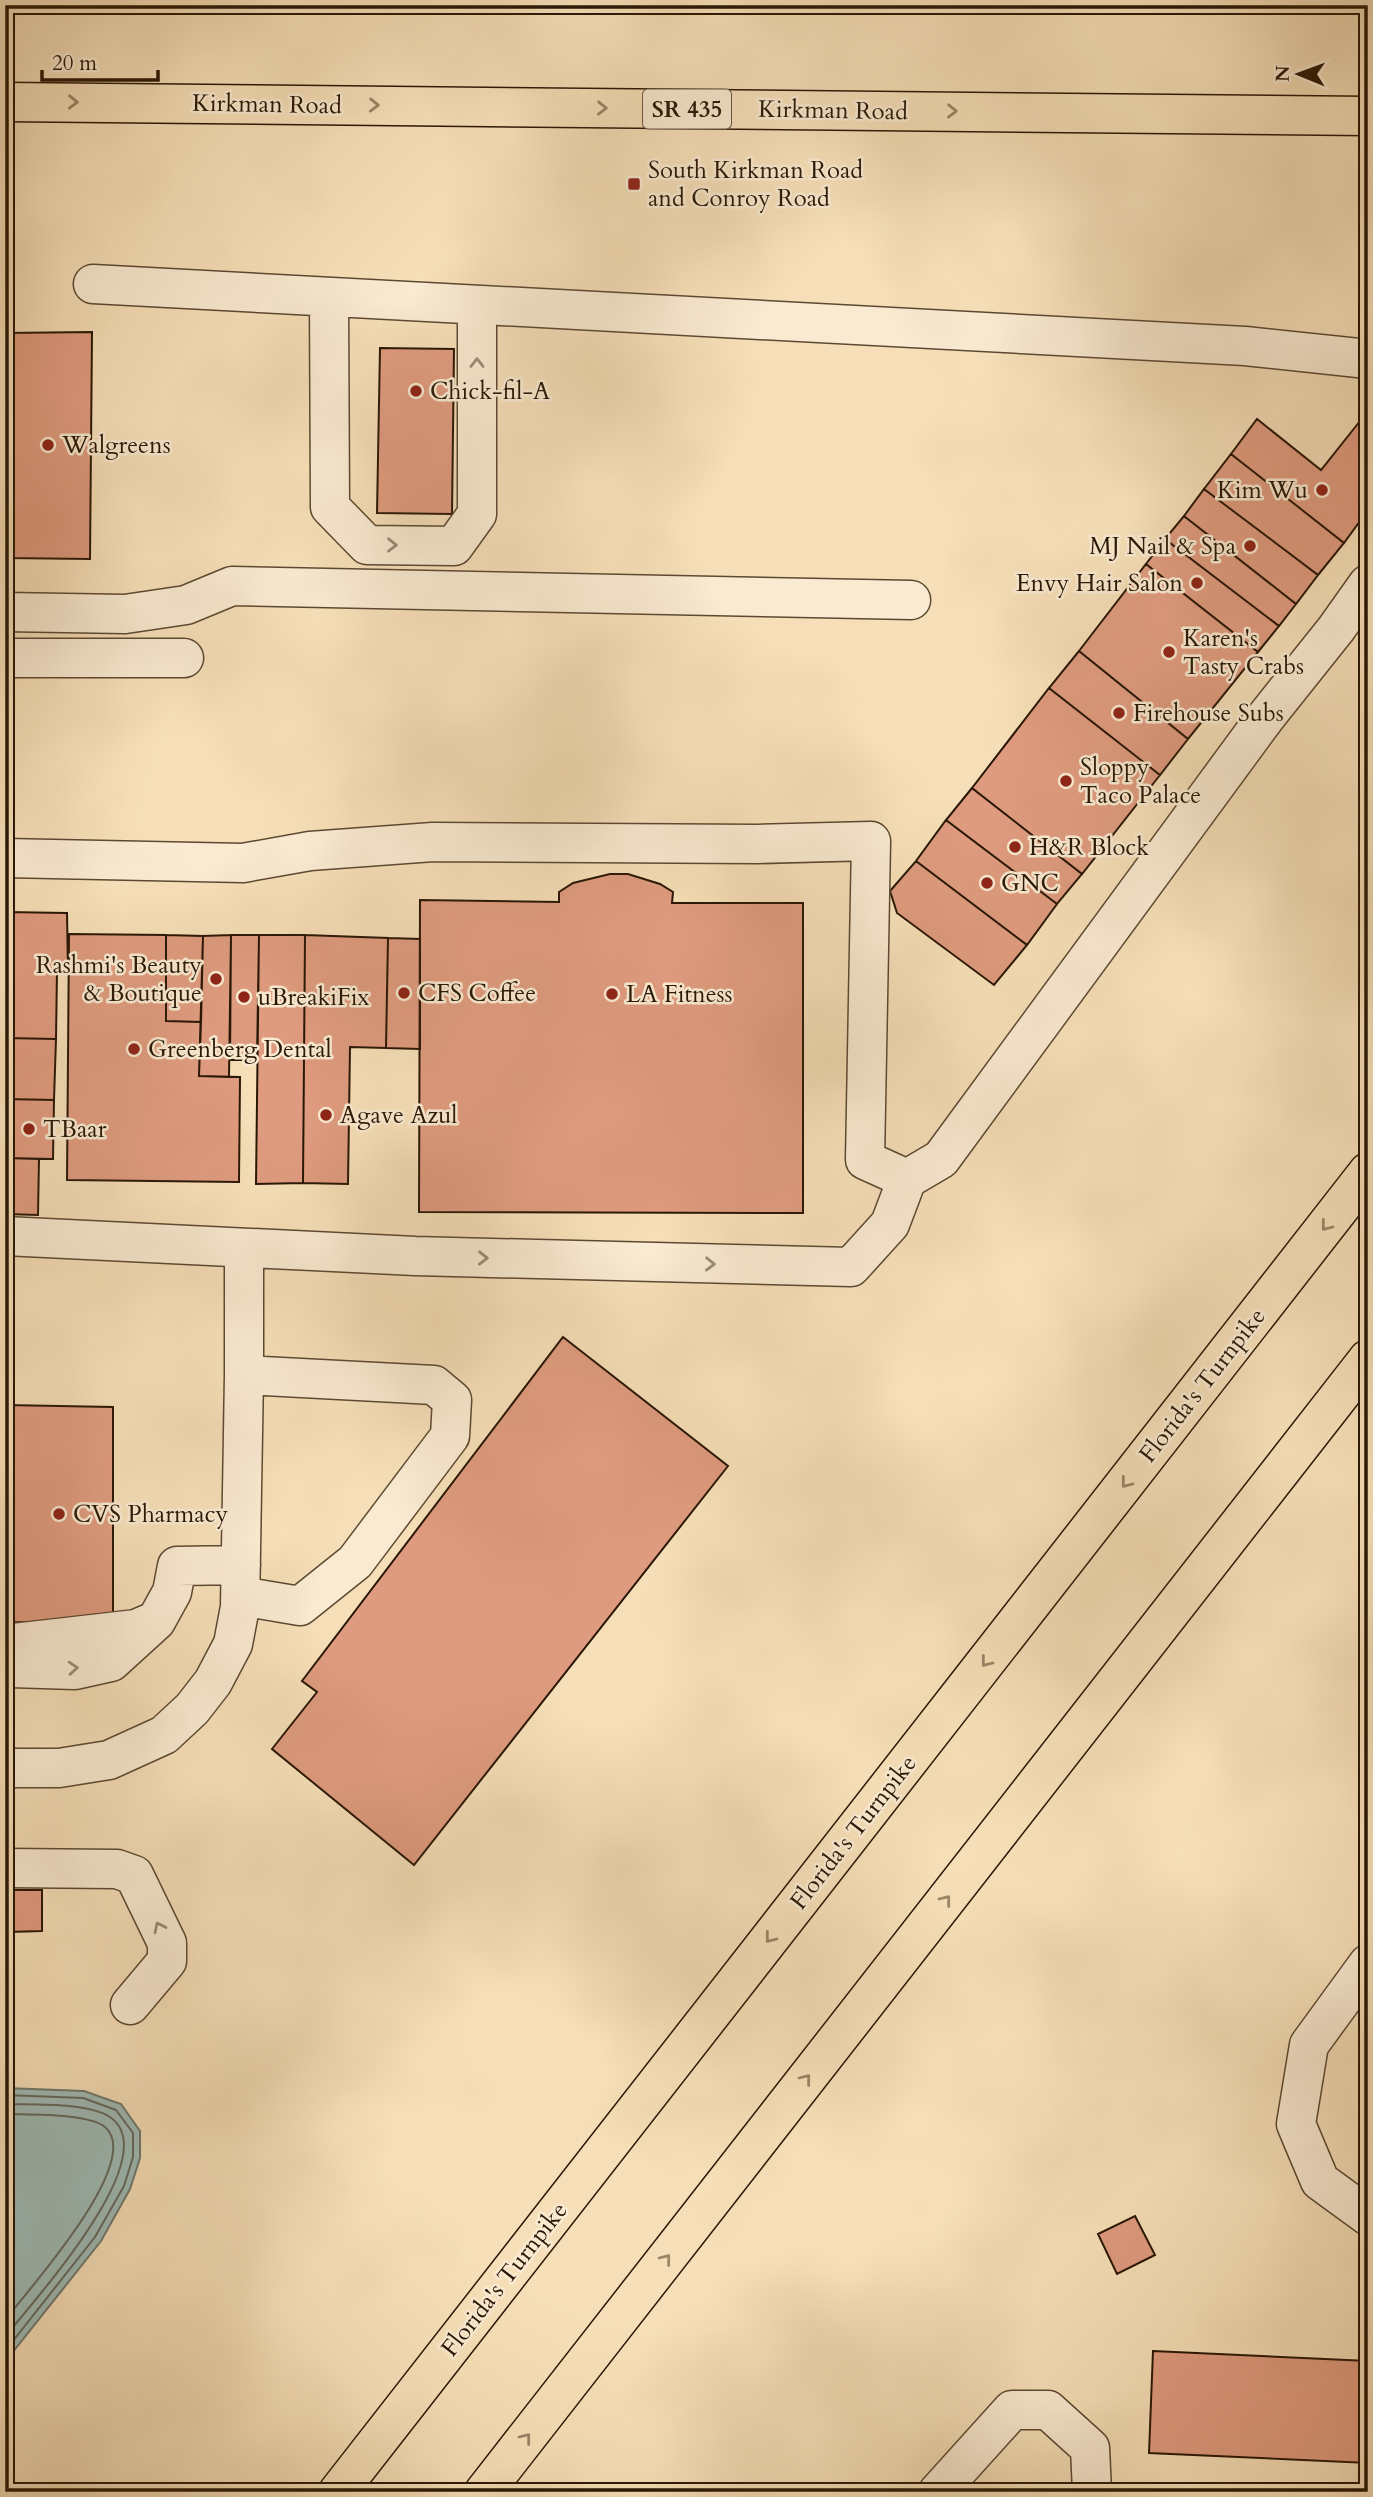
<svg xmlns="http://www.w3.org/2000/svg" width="1373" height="2497" viewBox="0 0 1373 2497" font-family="Cardo,serif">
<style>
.water{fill:#9ebbb6;stroke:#6f796f;stroke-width:2}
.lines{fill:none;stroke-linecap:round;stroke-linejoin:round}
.shore{stroke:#64695e;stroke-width:2}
.building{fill:#df9b7f;stroke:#291705;stroke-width:2}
.minor-casing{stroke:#5c4932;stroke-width:41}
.major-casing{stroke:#291705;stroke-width:41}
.highway-casing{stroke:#291705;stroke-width:41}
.minor{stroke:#f9ead1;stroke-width:38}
.major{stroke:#f6dfb8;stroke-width:38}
.highway{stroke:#f6dfb8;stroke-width:38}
.oneway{stroke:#9a8567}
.oneway2{stroke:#9b8b75}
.poi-dot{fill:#8f2418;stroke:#f9ead1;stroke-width:2.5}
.labels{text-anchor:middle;stroke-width:5;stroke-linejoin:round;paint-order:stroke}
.shield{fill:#f9ead1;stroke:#675642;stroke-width:2}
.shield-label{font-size:23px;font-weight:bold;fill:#291705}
.street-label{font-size:24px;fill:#291705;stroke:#f9ead1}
.poi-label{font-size:24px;fill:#291705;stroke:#f9ead1;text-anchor:start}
</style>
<rect width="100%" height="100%" fill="#f6dfb8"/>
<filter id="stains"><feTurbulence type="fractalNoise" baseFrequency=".00286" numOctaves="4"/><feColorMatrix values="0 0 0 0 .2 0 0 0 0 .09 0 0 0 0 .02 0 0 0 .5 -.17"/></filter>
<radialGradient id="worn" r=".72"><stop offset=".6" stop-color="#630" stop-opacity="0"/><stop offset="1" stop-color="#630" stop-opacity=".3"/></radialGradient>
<path class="water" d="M5 2088 84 2091 121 2104 140 2131V2158L130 2189 101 2241 5 2362Z"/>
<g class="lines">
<path class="shore" d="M5 2095 83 2098 116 2110 133 2133V2157L124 2186 95 2237 5 2351
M5 2104C32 2105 88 2102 110 2117 167 2156 32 2302 5 2337
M5 2114C28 2115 88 2113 105 2127 145 2161 28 2290 5 2320"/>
</g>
<path class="building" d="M92 332 90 559 5 558V333Z
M380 348 454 349 452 514 377 513Z
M1368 411V510L1344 543 1231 454 1257 419 1321 470Z
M1231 454 1344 543 1318 575 1204 489Z
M1204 489 1318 575 1296 604 1184 516Z
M1184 516 1296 604 1279 626 1165 539Z
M1165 539 1279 626 1258 652 1146 564Z
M1146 564 1258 652 1188 739 1079 651Z
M1079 651 1188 739 1160 775 1049 688Z
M1049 688 1160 775 1082 874 972 788Z
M972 788 1082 874 1057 904 946 820Z
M946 820 1057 904 1027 945 916 861Z
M916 861 1027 945 994 985 897 913 890 891Z
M610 874H628L660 884 673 892 672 903H803V1213L419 1212 420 900 559 902V892L573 883Z
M5 912 67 913 68 971H57L56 1039 5 1038Z
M69 934 166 935V1021L201 1022 199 1076 240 1077 239 1182 67 1180Z
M166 935 203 936 201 1022 166 1021Z
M231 935 229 1077 199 1076 203 936Z
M231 935H259L257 1060H230Z
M259 935H305L303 1183 256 1184Z
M305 935 388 938 386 1048 350 1047 348 1184 303 1183Z
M388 938 420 939V1049L386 1048Z
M5 1038 56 1039 54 1100 5 1099Z
M5 1099 54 1100 53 1159 5 1158Z
M5 1158 39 1159 38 1215 5 1214Z
M563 1337 728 1466 414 1865 272 1749 317 1692 302 1681Z
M5 1405 113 1407V1624L5 1622Z
M5 1890H42V1931L8 1932V1940H5Z
M1135 2216 1155 2255 1117 2274 1098 2234Z
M1153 2351 1368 2361V2463L1149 2453Z"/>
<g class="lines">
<g class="minor-casing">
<path id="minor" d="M93 284 1245 346 1368 359
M329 297 330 507 367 545 454 546 477 514V305
M5 612 125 614 186 605 232 586 911 600
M5 658H184
M5 858 243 863 310 851 433 842 757 844 871 841 865 1160 907 1179 941 1159 1265 718 1336 629 1368 584
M5 1236 415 1256 851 1267 890 1224 907 1179
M244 1248V1375
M5 1644 136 1629 155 1621
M5 1665 11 1668 75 1670 111 1662 156 1621 172 1592 177 1566 241 1565
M5 1768H59L109 1760 164 1735 192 1709 213 1682 233 1644 240 1607 244 1375 434 1385 452 1400 450 1436 355 1562 300 1606 241 1596
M5 1868 117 1869 134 1875 167 1943V1961L130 2005
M1368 1964 1309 2045 1296 2124 1320 2181 1368 2216
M938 2492 1012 2410H1048L1090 2448 1092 2492"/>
</g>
<g class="major-casing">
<path id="major" d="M5 102 1368 116"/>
</g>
<g class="highway-casing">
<path id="highway" d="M338 2492 1368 1172
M484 2492 1368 1359"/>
</g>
<use href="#minor" class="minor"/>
<use href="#major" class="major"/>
<use href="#highway" class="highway"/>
</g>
<defs><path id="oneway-chevron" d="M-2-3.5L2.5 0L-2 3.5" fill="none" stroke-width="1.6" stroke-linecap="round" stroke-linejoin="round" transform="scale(1.75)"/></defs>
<g class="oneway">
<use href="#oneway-chevron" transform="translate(73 102) rotate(1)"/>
<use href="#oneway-chevron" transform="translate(374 105) rotate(1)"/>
<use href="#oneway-chevron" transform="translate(602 108) rotate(1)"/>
<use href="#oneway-chevron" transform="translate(952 111) rotate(1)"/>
<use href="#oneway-chevron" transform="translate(1326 1226) rotate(128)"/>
<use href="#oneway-chevron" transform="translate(1126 1483) rotate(128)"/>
<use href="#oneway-chevron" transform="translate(986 1662) rotate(128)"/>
<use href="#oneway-chevron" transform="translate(946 1900) rotate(-52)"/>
<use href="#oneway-chevron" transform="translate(770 1938) rotate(128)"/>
<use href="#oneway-chevron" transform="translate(806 2079) rotate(-52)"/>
<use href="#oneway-chevron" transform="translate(666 2259) rotate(-52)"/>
<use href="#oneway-chevron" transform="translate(526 2438) rotate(-52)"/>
</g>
<g class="oneway2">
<use href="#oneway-chevron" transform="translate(477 363) rotate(-90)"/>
<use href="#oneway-chevron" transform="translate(392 545) rotate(1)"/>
<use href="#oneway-chevron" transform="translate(483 1258) rotate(1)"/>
<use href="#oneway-chevron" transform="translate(710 1264) rotate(1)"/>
<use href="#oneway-chevron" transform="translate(73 1668) rotate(-4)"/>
<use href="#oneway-chevron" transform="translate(159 1927) rotate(-116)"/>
</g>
<g class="poi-dot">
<rect x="627" y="177" width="14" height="14" rx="3.5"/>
<circle cx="416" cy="391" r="7"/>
<circle cx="48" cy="445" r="7"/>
<circle cx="1322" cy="490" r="7"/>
<circle cx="1250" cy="546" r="7"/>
<circle cx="1197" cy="583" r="7"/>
<circle cx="1169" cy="652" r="7"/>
<circle cx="1119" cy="713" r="7"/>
<circle cx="1066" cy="781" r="7"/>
<circle cx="1015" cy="847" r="7"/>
<circle cx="987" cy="883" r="7"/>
<circle cx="216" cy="979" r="7"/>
<circle cx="404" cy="993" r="7"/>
<circle cx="612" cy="994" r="7"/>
<circle cx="244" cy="997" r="7"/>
<circle cx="134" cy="1049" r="7"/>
<circle cx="326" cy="1115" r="7"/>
<circle cx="29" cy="1129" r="7"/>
<circle cx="59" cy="1514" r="7"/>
</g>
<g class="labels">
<rect class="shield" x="643" y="89.5" width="88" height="39" rx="5"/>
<g class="shield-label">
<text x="687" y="117">SR 435</text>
</g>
<g class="street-label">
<text transform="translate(267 104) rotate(1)" y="8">Kirkman Road</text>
<text transform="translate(833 110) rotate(1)" y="8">Kirkman Road</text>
<text transform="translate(1202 1385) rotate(-52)" y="8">Florida's Turnpike</text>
<text transform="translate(853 1832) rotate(-52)" y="8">Florida's Turnpike</text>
<text transform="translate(504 2279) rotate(-52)" y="8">Florida's Turnpike</text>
</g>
<g class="poi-label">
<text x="648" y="178">South Kirkman Road<tspan x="648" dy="28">and Conroy Road</tspan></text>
<text x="430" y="399">Chick-fil-A</text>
<text x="62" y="453">Walgreens</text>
<text x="1308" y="498" text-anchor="end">Kim Wu</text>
<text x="1236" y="554" text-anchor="end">MJ Nail &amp; Spa</text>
<text x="1183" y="591" text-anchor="end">Envy Hair Salon</text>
<text x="1183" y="646">Karen's<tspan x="1183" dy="28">Tasty Crabs</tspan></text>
<text x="1133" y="721">Firehouse Subs</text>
<text x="1080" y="775">Sloppy<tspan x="1080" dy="28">Taco Palace</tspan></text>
<text x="1029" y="855">H&amp;R Block</text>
<text x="1001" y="891">GNC</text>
<text x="202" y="973" text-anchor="end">Rashmi's Beauty<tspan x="202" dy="28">&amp; Boutique</tspan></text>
<text x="418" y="1001">CFS Coffee</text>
<text x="626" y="1002">LA Fitness</text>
<text x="258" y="1005">uBreakiFix</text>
<text x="148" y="1057">Greenberg Dental</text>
<text x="340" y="1123">Agave Azul</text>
<text x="43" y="1137">TBaar</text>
<text x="73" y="1522">CVS Pharmacy</text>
</g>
</g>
<rect width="1373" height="2497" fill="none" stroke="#f6dfb8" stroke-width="28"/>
<rect x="7" y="7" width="1359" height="2483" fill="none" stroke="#291705" stroke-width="3.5"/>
<rect x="14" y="14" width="1345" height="2469" fill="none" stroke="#291705" stroke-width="2"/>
<g transform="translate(1299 74) rotate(271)" stroke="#f9ead1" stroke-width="5" paint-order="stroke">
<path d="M0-5L12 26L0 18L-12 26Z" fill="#291705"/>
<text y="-10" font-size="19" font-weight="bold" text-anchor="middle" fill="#291705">N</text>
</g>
<path d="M42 70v10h116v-10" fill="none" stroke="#291705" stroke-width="3.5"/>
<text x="52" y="70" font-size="21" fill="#291705" stroke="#f9ead1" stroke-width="5" paint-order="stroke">20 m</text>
<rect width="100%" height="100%" filter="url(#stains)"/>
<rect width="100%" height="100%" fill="url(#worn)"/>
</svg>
